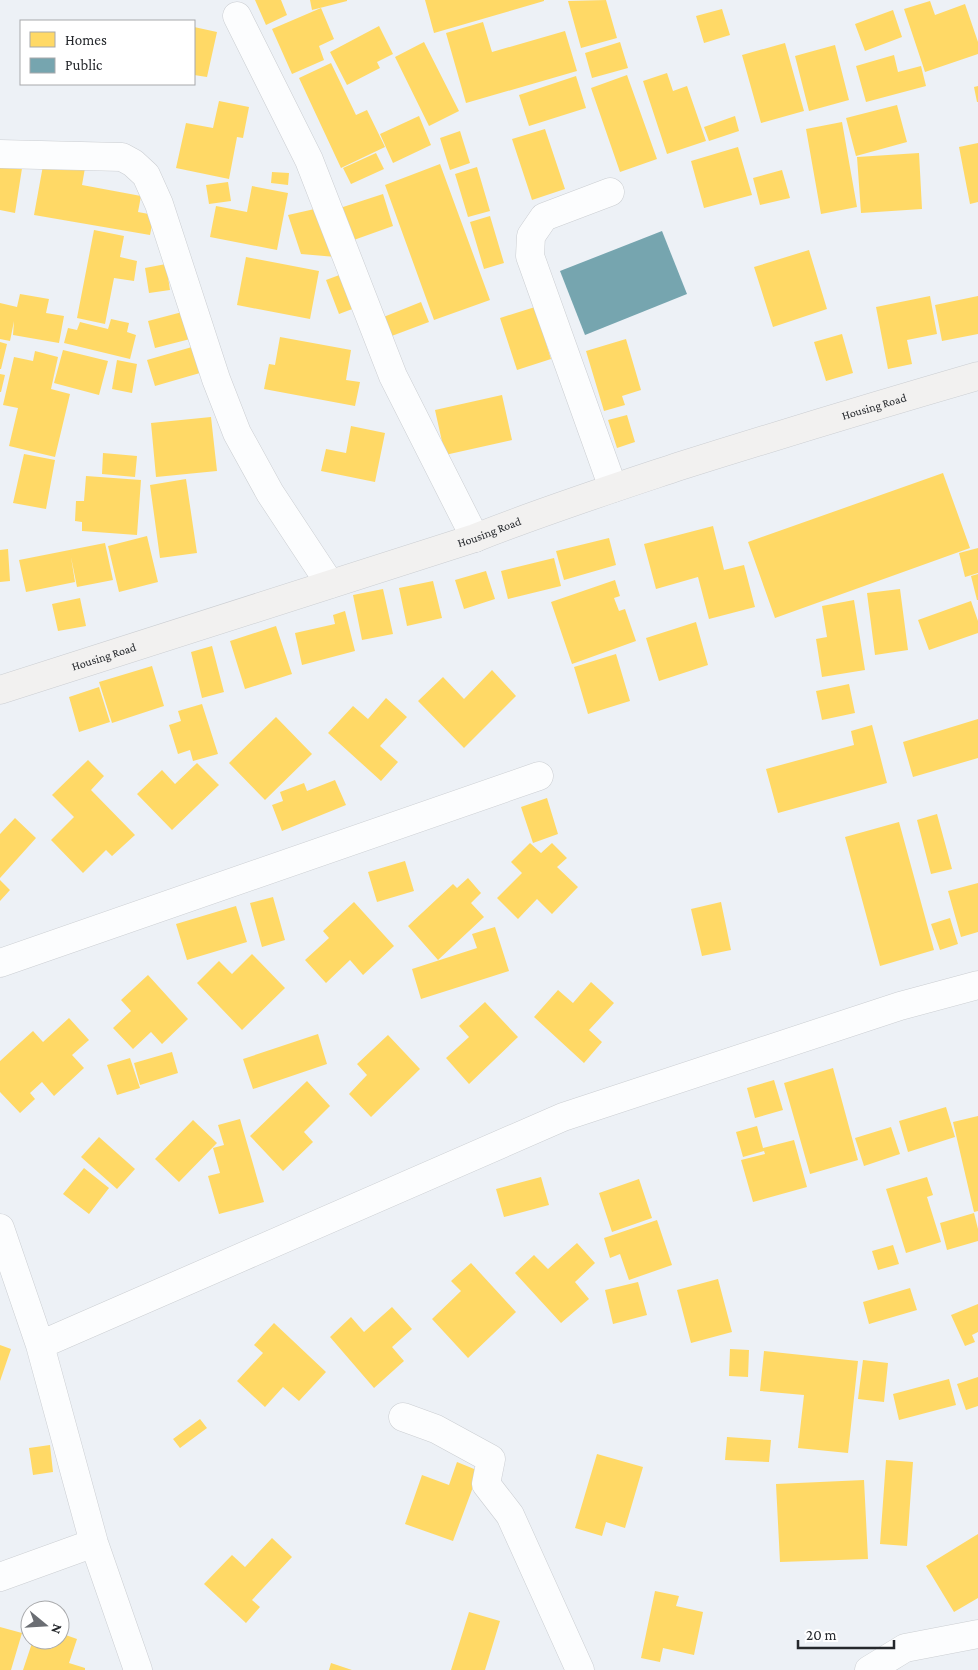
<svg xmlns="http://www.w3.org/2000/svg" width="978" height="1670" viewBox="0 0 978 1670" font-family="'Crimson Pro',serif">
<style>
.homes{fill:#ffd966}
.public{fill:#76a5af}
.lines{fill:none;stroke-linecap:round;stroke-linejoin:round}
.street-casing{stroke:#cbced2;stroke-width:29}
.secondary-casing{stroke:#cbced2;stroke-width:29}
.street{stroke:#fcfdfe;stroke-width:28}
.secondary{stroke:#f2f1f0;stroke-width:28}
.labels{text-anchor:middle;stroke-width:5;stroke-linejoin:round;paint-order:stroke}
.street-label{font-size:12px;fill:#25282c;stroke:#fff}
</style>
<rect width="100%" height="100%" fill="#edf1f6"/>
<path class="homes" d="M255 0H281L287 15 266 25Z
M310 0H347V1L312 10Z
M425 0H544V1L434 33Z
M606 0 617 38 581 48 568 1Z
M930 1 935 15 965 4 978 42V54L925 72 904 9Z
M321 8 334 39 319 46 324 60 292 74 272 29Z
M722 9 730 35 704 43 696 16Z
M893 10 902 37 865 51 855 24Z
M483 22 492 52 565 31 577 71 466 103 446 33Z
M379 26 393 54 377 62 380 68 347 85 330 52Z
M194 27 217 32 207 77 194 75Z
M424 42 459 111 429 126 395 57Z
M620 42 628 68 592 78 585 53Z
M785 43 804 111 761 123 742 55Z
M835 45 849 100 809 111 795 56Z
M894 55 898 72 921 66 926 86 866 102 856 66Z
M331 63 356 115 367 110 385 147 341 168 299 78Z
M667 73 673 91 687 86 706 141 667 154 643 81Z
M627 75 657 159 620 172 591 88Z
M576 76 586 108 529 126 519 95Z
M978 86V102H977L974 87Z
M219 101 249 107 243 138 237 137 229 179 176 168 186 123 213 128Z
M897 105 907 142 856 156 846 118Z
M419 116 431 145 393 163 380 134Z
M735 116 739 131 709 141 704 127Z
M842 122 857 207 821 214 806 129Z
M545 129 565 189 532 200 512 139Z
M460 131 470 163 450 170 440 138Z
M978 143V202L970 204 959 147Z
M738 147 752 195 704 208 691 161Z
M376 153 384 169 351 184 343 168Z
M919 153 922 209 861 213 857 157Z
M0 158 23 162 15 213 0 210Z
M44 160 85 168 82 185 141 196 138 212 154 215 150 235 34 215Z
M440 164 490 300 434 320 385 185Z
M477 167 490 211 468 217 455 174Z
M782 170 790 198 760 205 753 178Z
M272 172 289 173 288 185 271 183Z
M228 182 231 201 209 204 206 185Z
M252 186 288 193 277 250 210 237 216 206 247 212Z
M383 194 393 226 351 241 340 208Z
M319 208 336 257 301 254 288 215Z
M490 216 504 263 484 269 470 222Z
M94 230 124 236 120 257 137 261 134 281 114 278 105 324 77 318Z
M809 250 827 309 773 327 754 267Z
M246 257 319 271 310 319 237 305Z
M666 261 667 269 655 271 653 263Z
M166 264 170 290 149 293 145 268Z
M342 274 355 308 339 314 326 280Z
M20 294 49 299 46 313 64 316 59 343 13 335 14 321 10 341 0 339V303L17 307Z
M930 296 937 334 907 340 912 364 888 369 876 307Z
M978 296V334L942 341 935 305Z
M421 302 429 322 389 337 381 318Z
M535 307 551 359 517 370 500 318Z
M186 311 194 338 155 348 148 321Z
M111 319 129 323 127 332 136 335 130 359 64 343 68 328 77 330 80 322 108 329Z
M842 334 853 373 826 381 814 342Z
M280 337 351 350 346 380 360 382 355 406 264 389 269 364 275 365Z
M626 339 641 390 622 396 625 405 604 411 586 351Z
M0 342 7 344 1 369H0Z
M192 347 200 373 155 386 147 360Z
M63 350 108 361 99 395 54 383Z
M35 351 58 357 51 389 70 394 55 457 9 446 18 408 3 405 14 357 33 361Z
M117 360 137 364 132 393 112 389Z
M0 374 5 375 1 392H0Z
M502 395 512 440 445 455 435 410Z
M627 415 635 442 617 448 608 420Z
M211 417 217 471 156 477 151 423Z
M351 426 385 433 375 482 321 471 326 449 346 453Z
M103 453 137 456 135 477 102 474Z
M24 454 55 460 46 509 13 503Z
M943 473 970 548 775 618 748 542Z
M86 476 141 480 137 535 82 531V522L75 521 76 501H84Z
M186 479 197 553 160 558 150 485Z
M713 526 724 570 744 565 755 607 709 619 698 577 656 589 644 544Z
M147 536 158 582 119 592 108 546Z
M609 538 616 565 564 580 556 551Z
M105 543 113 580 77 587 71 557 75 582 26 592 19 560Z
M978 548V573L965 577 959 553Z
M8 549 10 581 0 582V550Z
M554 558 561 586 508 599 501 571Z
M486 571 495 599 464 609 455 580Z
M978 574V600H977L971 576Z
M615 580 620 596 614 598 619 611 625 609 636 641 572 664 551 602Z
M433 581 442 618 407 626 399 588Z
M383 589 393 634 362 640 353 595Z
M900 589 908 650 875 655 867 593Z
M80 598 86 626 58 631 52 604Z
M854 600 865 670 822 677 816 639 827 637 822 606Z
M971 601 978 621V633L929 650 918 620Z
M345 611 355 651 302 665 295 633 335 624 333 615Z
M696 622 708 665 659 681 646 638Z
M276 626 292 674 245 689 230 641Z
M212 646 224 692 202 698 191 652Z
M616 654 630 701 588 714 574 667Z
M152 666 164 706 112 723 99 682Z
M492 670 516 696 464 748 418 701 443 677 464 699Z
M849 684 855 713 822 720 816 691Z
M99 687 110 722 79 732 69 697Z
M386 698 407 717 380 746 398 762 381 781 328 733 353 706 368 719Z
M202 704 218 754 193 761 190 750 178 754 169 725 181 721 178 711Z
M276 717 312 754 265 800 229 763Z
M978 719V758L913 777 903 742Z
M872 725 887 783 778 813 766 769 854 745 851 731Z
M88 760 104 776 91 790 135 835 112 856 106 850 83 873 51 840 74 817 52 795Z
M197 763 219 785 172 830 137 794 162 770 175 784Z
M335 780 346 805 282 831 272 805 283 801 280 792 304 783 307 791Z
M547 798 558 834 533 843 521 807Z
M937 814 952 869 931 874 917 820Z
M15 818 36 838 0 878V834Z
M899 822 934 950 880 966 845 837Z
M530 843 541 853 552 843 567 858 557 867 578 887 552 914 537 899 518 919 497 898 522 873 511 862Z
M405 861 414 891 377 902 368 872Z
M468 878 481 893 471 903 484 917 438 960 408 926 453 884 457 888Z
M0 880 10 890 0 901Z
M978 883V932L961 937 948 891Z
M273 897 285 940 262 947 250 903Z
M354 902 394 946 363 975 350 960 326 983 305 960 329 938 323 931Z
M721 902 731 950 702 956 691 909Z
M236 906 247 942 187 960 176 924Z
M950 918 958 944 940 950 931 924Z
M495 927 509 971 421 999 412 969 477 948 472 934Z
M252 954 285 988 242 1030 197 983 219 961 232 974Z
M148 975 188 1019 162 1044 151 1032 133 1049 113 1028 131 1011 121 1000Z
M591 982 614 1003 589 1030 602 1042 584 1063 534 1017 558 990 573 1003Z
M485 1002 518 1037 469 1084 446 1058 469 1037 459 1026Z
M69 1018 89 1040 72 1055 84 1068 54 1096 42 1082 30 1093 35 1099 20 1113 0 1092V1061L33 1031 43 1042Z
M318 1034 327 1064 253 1089 243 1059Z
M388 1035 420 1069 371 1117 349 1094 367 1075 357 1064Z
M172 1052 178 1073 140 1085 134 1063Z
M130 1058 140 1088 117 1095 107 1065Z
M833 1068 858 1160 810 1174 784 1083Z
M774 1080 783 1110 755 1118 747 1088Z
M307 1081 330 1106 304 1132 313 1142 283 1171 250 1136Z
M946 1107 955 1137 908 1152 899 1121Z
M978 1116V1211L974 1212 953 1122Z
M240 1119 264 1202 219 1214 208 1176 220 1173 213 1148 224 1145 218 1125Z
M193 1120 217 1143 179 1182 155 1159Z
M757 1126 763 1148 794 1140 807 1187 753 1202 741 1160 765 1154 764 1151 743 1157 736 1132Z
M891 1127 900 1154 864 1166 855 1138Z
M99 1137 135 1169 117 1189 81 1157Z
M84 1168 109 1188 89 1214 63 1194Z
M541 1177 549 1205 504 1217 496 1189Z
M927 1177 933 1195 927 1197 941 1242 906 1253 886 1189Z
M639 1179 652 1218 612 1232 599 1193Z
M974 1213 978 1229V1241L947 1250 940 1223Z
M657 1220 672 1265 629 1280 620 1254 610 1258 604 1238Z
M577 1243 595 1263 575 1282 589 1299 561 1323 515 1273 534 1255 548 1269Z
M893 1245 899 1264 878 1270 872 1251Z
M471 1263 516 1312 468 1358 432 1319 461 1291 451 1281Z
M718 1279 732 1332 691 1343 677 1290Z
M638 1282 647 1315 613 1324 605 1290Z
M910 1288 917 1310 869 1324 863 1302Z
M978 1304V1332L972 1335 975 1342 965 1346 951 1315Z
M392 1307 412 1329 392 1347 404 1361 374 1388 330 1337 351 1317 364 1332Z
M274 1323 326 1372 299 1401 283 1387 265 1407 237 1381 263 1353 254 1345Z
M0 1345 11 1349 0 1381Z
M730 1349 749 1350 748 1377 729 1376Z
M764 1351 858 1361 848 1453 798 1448 804 1395 760 1391Z
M863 1360 888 1363 884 1402 858 1399Z
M978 1377V1406L966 1410 957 1384Z
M949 1379 956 1405 899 1420 893 1394Z
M200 1419 207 1428 180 1448 173 1439Z
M727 1437 771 1440 769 1462 725 1460Z
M50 1445 53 1472 33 1475 29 1448Z
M597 1454 643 1467 625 1528 606 1522 602 1536 575 1528Z
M886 1460 913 1462 907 1546 880 1544Z
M457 1462 479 1471 453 1541 405 1524 422 1475 449 1485Z
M864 1480 868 1559 780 1562 776 1484Z
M978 1534V1598L954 1612 926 1566Z
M272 1538 292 1557 252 1600 260 1607 246 1623 204 1584 232 1555 245 1567Z
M655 1591 679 1596 676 1606 703 1612 694 1655 663 1648 660 1662 641 1658Z
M469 1612 500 1621 485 1670H451Z
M0 1627 22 1633 11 1670H0Z
M60 1633 77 1639 69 1663 85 1668V1670H23L33 1640H41L48 1643 49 1640H60Z
M331 1663 352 1670H329Z"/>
<path class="public" d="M662 231 687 294 585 335 560 271Z"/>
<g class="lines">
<g class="street-casing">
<path id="street" d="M237 16 309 160 393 376 475 538
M0 154 122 157 133 163 146 175 159 204 216 379 237 433 270 493 330 584
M610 192 544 217 531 236 530 256 613 488
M0 963 539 776
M0 1228 40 1345 563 1117 900 1006 978 985
M40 1345 94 1543 138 1670
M403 1417 436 1429 491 1459 486 1484 510 1515 580 1670
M0 1577 94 1543
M869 1670 905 1648 978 1634"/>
</g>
<g class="secondary-casing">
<g id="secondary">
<path id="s1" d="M0 690 475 538C543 511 611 489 680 466 779 435 878 405 978 376"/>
</g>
</g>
<use href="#street" class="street"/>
<use href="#secondary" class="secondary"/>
</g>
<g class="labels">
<g class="street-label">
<text dy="4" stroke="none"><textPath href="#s1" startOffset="919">Housing Road</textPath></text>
<text dy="4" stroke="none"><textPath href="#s1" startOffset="514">Housing Road</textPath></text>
<text dy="4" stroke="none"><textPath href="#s1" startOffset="109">Housing Road</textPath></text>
</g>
</g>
<rect x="20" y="20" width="175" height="65" fill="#ffffff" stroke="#a8a9ab"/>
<rect x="30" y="32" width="25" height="15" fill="#ffd966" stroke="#a8a9ab"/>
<text x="65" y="45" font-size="15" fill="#25282c">Homes</text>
<rect x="30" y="58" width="25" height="15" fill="#76a5af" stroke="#a8a9ab"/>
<text x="65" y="70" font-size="15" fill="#25282c">Public</text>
<g transform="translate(45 1625) rotate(108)"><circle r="24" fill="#ffffff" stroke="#a8a9ab"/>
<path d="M0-4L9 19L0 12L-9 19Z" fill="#6b6e73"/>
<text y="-8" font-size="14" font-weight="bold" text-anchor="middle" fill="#25282c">N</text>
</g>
<path d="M798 1640v8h96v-8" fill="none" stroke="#25282c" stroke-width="2.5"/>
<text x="806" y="1640" font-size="15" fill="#25282c" stroke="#ffffff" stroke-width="4" paint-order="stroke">20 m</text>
</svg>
